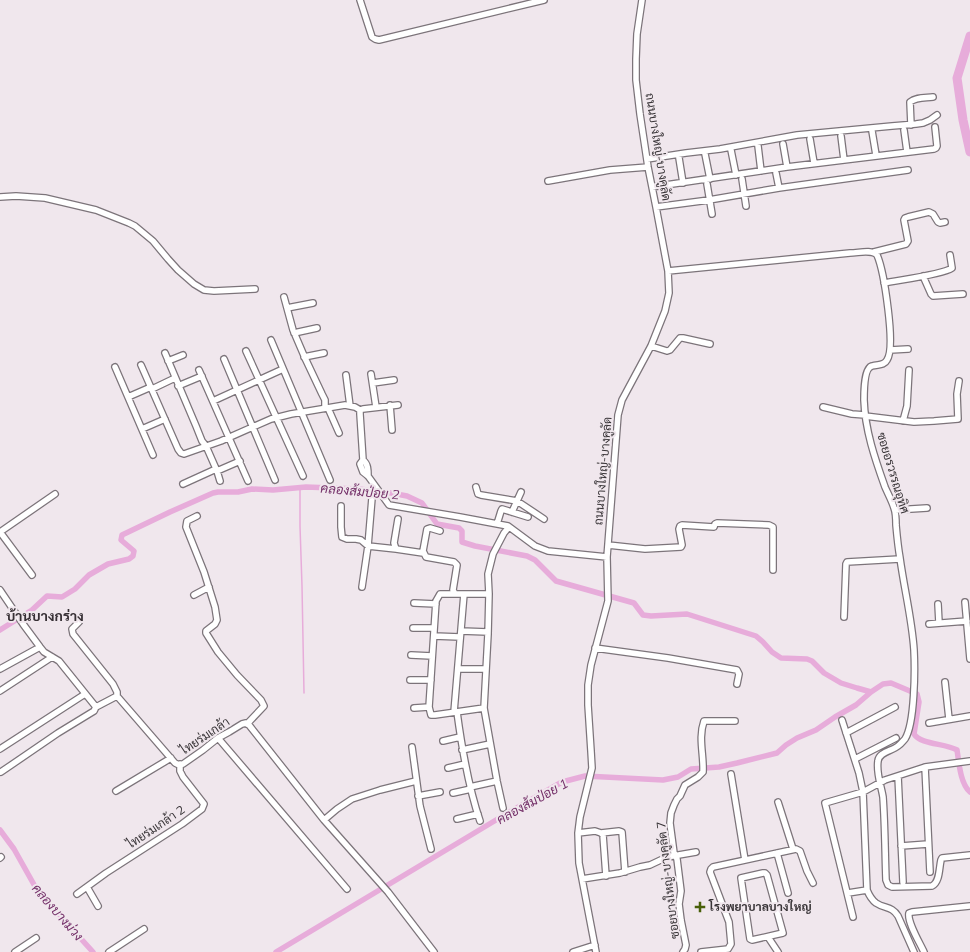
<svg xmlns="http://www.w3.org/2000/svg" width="970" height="952" viewBox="0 0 970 952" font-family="Mulish,Sarabun,sans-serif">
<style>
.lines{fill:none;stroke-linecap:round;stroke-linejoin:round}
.stream{stroke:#e7acda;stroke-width:1.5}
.canal{stroke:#e7acda;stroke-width:5.5}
.river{stroke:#e7acda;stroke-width:9}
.minor-casing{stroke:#7c747a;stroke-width:8}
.minor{stroke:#fff;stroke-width:5.5}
.poi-dot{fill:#485f09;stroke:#f0e7ed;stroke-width:1.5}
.labels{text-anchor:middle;stroke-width:4;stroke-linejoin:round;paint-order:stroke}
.street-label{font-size:12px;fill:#383437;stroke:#f0e7ed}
.poi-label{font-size:12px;font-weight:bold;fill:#383437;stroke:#f0e7ed;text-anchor:start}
.water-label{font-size:13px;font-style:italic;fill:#743069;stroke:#f0e7ed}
.quarter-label{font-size:14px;font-weight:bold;fill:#373035;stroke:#f0e7ed}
</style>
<rect width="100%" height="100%" fill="#f0e7ed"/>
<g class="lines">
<path class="stream" d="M300 488V526L302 586 304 693"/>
<path class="canal" d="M0 630 32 610 47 596 62 597 75 589 89 575 108 564 129 559 133 556 134 551 121 540 122 535 170 512 213 493 218 492H238L252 489 273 490 306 487 359 489 391 493 407 496 422 503 437 524 459 528 462 531V542L475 546 527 556 535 560 556 581 634 603 643 615 651 616 687 614 756 636 763 642 772 652 781 658 807 659 812 661 824 673 841 683 857 688 871 692
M0 830 14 849 37 890 93 952
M276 952 506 814 562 782 585 776 663 780 678 777 691 769 719 767 737 763 777 753 786 745 797 738 816 730 835 717 856 705 871 692 883 684 891 683 917 694 919 702 914 734C921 745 945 743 957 750 959 762 960 783 970 792"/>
<path class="river" d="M970 36 957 78 963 120 970 152"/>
<g class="minor-casing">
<path id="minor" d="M360 0 372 37 375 39 379 40 544 0
M911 125 910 102C916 97 925 98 933 97
M904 130 907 152
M872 131 876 155
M841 136 844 160
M810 139 814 163
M783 144 787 167
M758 146 761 171
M731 150 736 175
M705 154 710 179
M679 158 683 183
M647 159 686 153 720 149 797 135 892 126 916 124 923 123 930 120 937 115
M776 173 779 188
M742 179 746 206
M548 181 610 170 648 167
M707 184 712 214
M652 187 787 167 934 149 936 148 937 146 935 127
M0 197 16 196 45 198 96 210 129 223 135 226 153 241 168 259 178 270 194 284 204 290 214 291 255 289
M656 207 709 200 779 188 908 170
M874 252 906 244 908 241 904 220 905 218 908 217 929 212 933 214 938 222 940 223 945 222
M668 271 850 253C859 253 871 249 877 255 884 271 896 347 887 360 884 366 878 364 872 366 864 368 864 392 864 400 865 430 875 459 885 487 888 494 892 501 894 508 896 513 896 519 896 525 897 536 898 547 900 558 904 588 912 619 914 650 915 669 915 723 905 739 903 741 901 744 898 746 892 751 879 752 878 761 876 773 881 785 883 797 885 825 885 853 886 880L888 885 892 887 932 886C940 882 939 868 941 860L942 858 970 855
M923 276 931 294 933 296 963 294
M884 283C898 280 942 275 952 268L950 255
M284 297 293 330 305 358 322 394 325 400V408
M287 308 313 303
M294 333 317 328
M271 340 330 480
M651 346 667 351 670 350 680 338H683L710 344
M890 350 908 349
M246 351 303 476
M165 353 196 426 202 441 206 446 217 471 220 481
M304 357 324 353
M224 359 275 480
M168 361 183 355
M141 365 178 449 181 453 184 454 221 441 271 419 291 414 345 405 355 407 360 410
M115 367 153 455
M199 370 248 481
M371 374 376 407
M346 375 350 406
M373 383 394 380
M178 386 202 376
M152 389 175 378
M128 397 151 387
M213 401 283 369
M390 405 392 430
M398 405 363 409 360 410V414L363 460 360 464 363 472 368 476 389 505 460 517 508 526 535 546 548 551 607 557
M823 407 852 414 865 415
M328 408 339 433
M865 416 914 422 934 421 958 419 957 394 959 381
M903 421 907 406 909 370
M142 429 165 419
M363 460C368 464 368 470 368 476
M217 471 240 461
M183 484 216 469
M476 487 478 494 481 495 517 501 544 519
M341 506V527L342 537 347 539H356L361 540 368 546 396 549
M895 510 927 508
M512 512 521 492
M197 516 187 521 186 527 204 572 215 607 217 620 215 624 206 631V633L218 652 237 675 261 700 264 706 247 724
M398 519 394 543 396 549 423 553
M497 524 501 511 502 509 528 517
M440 531 430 528 427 529 423 551 426 557 454 562 457 565 453 590 455 594H489
M608 545 645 549 681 547 682 545 679 529 680 526 682 525 714 527 715 524 717 523 769 525 773 527V570
M32 575 0 532 55 494
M362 587 368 546 372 498
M0 590 23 624 40 647 44 652 59 661 96 707 117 696 175 763 179 765 183 764 203 750 218 738 229 732 242 724 246 723 249 725 324 820 388 892 434 952
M455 594H440L436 601 429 707 431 715H435L484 708
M194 595 209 587
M965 602 970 659
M414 603 436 604
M938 604 939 623
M844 617 846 564 847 562 900 559
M79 622 72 629 73 634 113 684 117 692V696
M929 624 967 621
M413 628H434
M461 631 488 632
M434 636 460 637
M595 648 668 658 737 670 739 674 737 684
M411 655 432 656
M0 669 40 647
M458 669H486
M410 680H431
M945 682 949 719
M0 691 52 657
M414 708 429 707
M454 712 464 594
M457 712C462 749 468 786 480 821
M842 720 859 773 863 792 867 890C869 895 872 900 876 903 885 909 892 906 898 916L914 952
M929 723 970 716
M846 733 895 707
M218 738 347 889
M443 741 460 737
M412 747 420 806 431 849
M0 749 85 694
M462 750 490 744
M855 759 896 738
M925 767 930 872
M448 768 465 764
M1 772 58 733 94 711 96 707
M731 774 745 860
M898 776 903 882
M470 787 497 781
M116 791 171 758
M453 793 471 789
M418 796 440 792
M778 802 793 849
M503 808 497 781 484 708 488 634 489 594 488 574 493 554 504 533 509 527
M457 819 478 814
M324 820 337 809 352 799 380 790 416 781
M578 833 595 831 601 833 603 835 606 876
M601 833 619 831 622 832 625 872
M901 846 928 844
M777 853 788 893
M0 858 1 857
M763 873H765L767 875 783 933 752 940 750 939 741 878Z
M582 879 620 873 640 867 650 865 667 857 696 852
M87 887 98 906
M848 893 867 890
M77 894 106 873 182 824 202 809 204 804 183 777 180 771V764
M853 917 825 803 863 792 885 780 925 767 970 761
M768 937 778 952
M15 952 36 938
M109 952 144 929
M573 952 595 945
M596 952 579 863 578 833 580 817 592 768 591 751 588 705V685L591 665 608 601 607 557 618 415 622 400 651 346 665 311 669 293 668 271 656 207 648 167 640 114 636 80V59L637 34 642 0
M683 952 685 949 686 945 681 920 679 904 681 891 677 859 674 853 670 823 671 813 674 805 677 799 680 796 685 785 698 777 703 772C704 755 698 738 704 721H735
M701 952 728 949 731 944 729 922 710 872 711 869 713 867 796 849 800 851 807 871 813 883
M924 952C920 943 907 922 909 913L912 912 970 906"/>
</g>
<use href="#minor" class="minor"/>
</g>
<path class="poi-dot" d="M698 901h4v4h4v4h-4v4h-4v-4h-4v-4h4z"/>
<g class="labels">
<g class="street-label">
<text transform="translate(658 147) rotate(81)" y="4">ถนนบางใหญ่-บางคูลัด</text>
<text transform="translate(603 471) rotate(-85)" y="4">ถนนบางใหญ่-บางคูลัด</text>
<text transform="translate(893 473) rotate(73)" y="4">ซอยอรวรรณอุทิศ</text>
<text transform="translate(205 736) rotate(-34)" y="4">ไทยร่มเกล้า</text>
<text transform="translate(156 827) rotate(-34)" y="4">ไทยร่มเกล้า 2</text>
<text transform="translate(668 880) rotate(-97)" y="4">ซอยบางใหญ่-บางคูลัด 7</text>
</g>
<g class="poi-label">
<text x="709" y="911">โรงพยาบาลบางใหญ่</text>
</g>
<g class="water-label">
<text transform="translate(360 491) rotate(5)" y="5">คลองส้มป่อย 2</text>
<text transform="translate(532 801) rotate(-29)" y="5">คลองส้มป่อย 1</text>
<text transform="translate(58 912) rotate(49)" y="5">คลองบางม่วง</text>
</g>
<g class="quarter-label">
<text x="45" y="621">บ้านบางกร่าง</text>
</g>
</g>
</svg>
